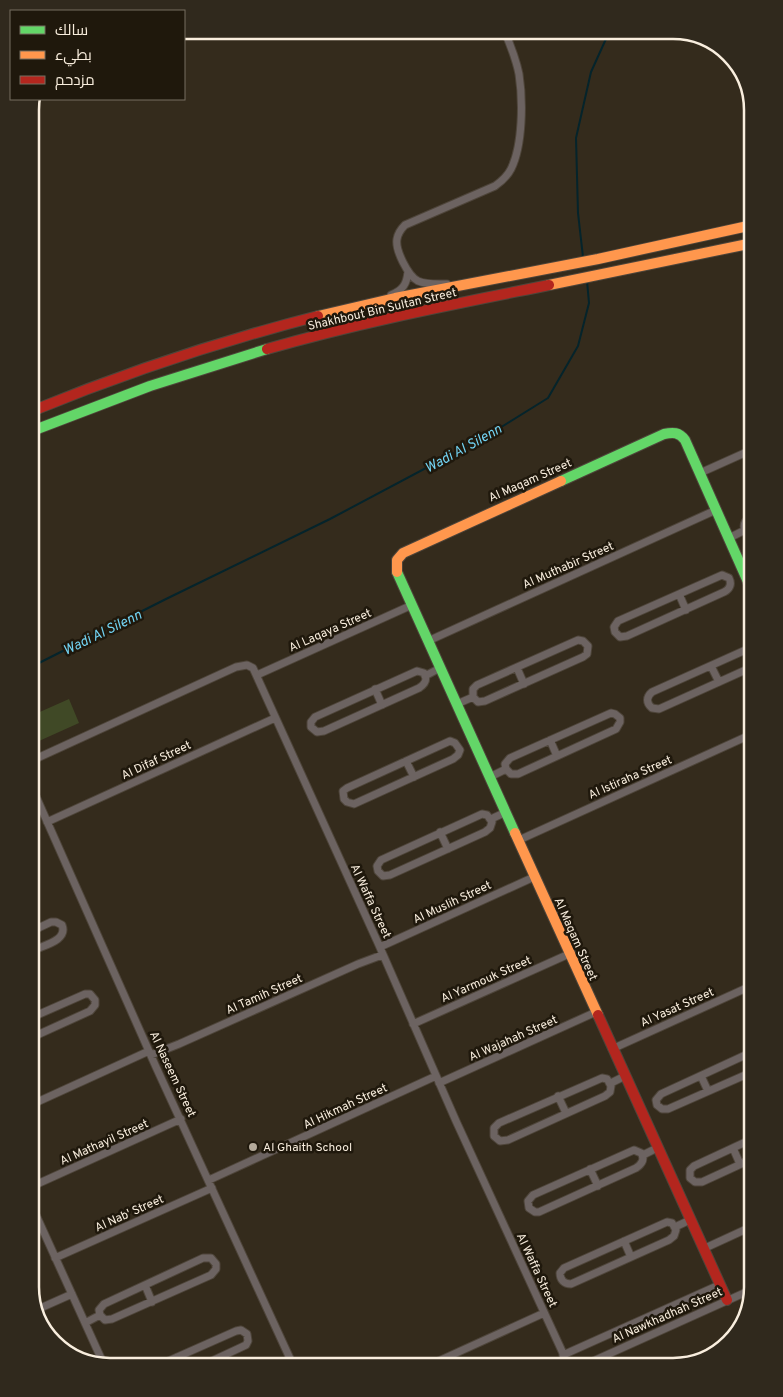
<svg xmlns="http://www.w3.org/2000/svg" width="783" height="1397" viewBox="0 0 783 1397" font-family="Overpass,Cairo,sans-serif">
<style>
.green{fill:#404926}
.lines{fill:none;stroke-linecap:round;stroke-linejoin:round}
.stream{stroke:#05242b;stroke-width:2}
.street-casing{stroke:#4e453a;stroke-width:9}
.fast-casing{stroke:#4e453a;stroke-width:12}
.slow-casing{stroke:#4e453a;stroke-width:12}
.jam-casing{stroke:#4e453a;stroke-width:12}
.street{stroke:#6c6361;stroke-width:7}
.fast{stroke:#63d668;stroke-width:10}
.slow{stroke:#ff974d;stroke-width:10}
.jam{stroke:#b3261e;stroke-width:10}
.poi-dot{fill:#b4aa9a;stroke:#1f180c;stroke-width:2}
.labels{text-anchor:middle;stroke-width:5;stroke-linejoin:round;paint-order:stroke}
.street-label{font-size:12px;fill:#f9eede;stroke:#1f180c}
.poi-label{font-size:12px;fill:#f9eede;stroke:#1f180c;text-anchor:start}
.water-label{font-size:14px;font-style:italic;fill:#73d5f5;stroke:#1f180c}
.rim{fill:none;stroke:#f9eede;stroke-width:2.5}
</style>
<rect width="100%" height="100%" fill="#342b1c"/>
<path class="green" d="M69 699 79 723 39 741 33 727V715Z"/>
<g class="lines">
<path class="stream" d="M583 257 578 213 576 138 591 72 610 30
M33 666 166 599 330 519 490 434 548 398 578 346 589 303 587 281"/>
<g class="street-casing">
<path id="street" d="M447 284C438 284 427 285 418 281 408 276 395 250 397 239 398 233 401 229 405 225L495 186C502 181 507 177 511 169 523 145 523 100 519 74 516 59 510 44 504 30
M391 295C403 290 407 284 408 271
M700 473 749 451
M749 518C742 523 743 530 749 535
M729 538 745 530
M722 575 729 578C732 584 730 589 724 592L627 636 620 637 615 632 614 627 618 621Z
M679 594 686 610
M578 640 583 641 588 646 587 654 583 657 485 701 478 702 473 697V689L477 685Z
M428 641 716 510
M750 648 652 692C646 697 646 703 652 708L659 709 750 668
M711 666 719 682
M517 668 524 684
M417 671 424 673C428 680 425 684 419 688L324 731 317 732 311 727V722L315 717Z
M257 675 412 605
M425 676 440 668
M375 689 382 705
M457 704 473 697
M611 713 615 714 620 718V722L616 729 518 774H511L506 769 505 764 510 758Z
M550 740 557 756
M450 741 455 743 460 750 458 755 453 759 354 804 347 802 344 799 343 791 347 788Z
M33 760 236 667 247 665 253 668 378 943 456 1121 567 1362
M406 761 414 777
M490 777 506 769
M34 792 156 1067 293 1365
M482 814 487 815 492 822 490 828 485 832 390 875 383 876 378 871 377 866 381 860Z
M491 819 506 812
M47 822 275 718
M440 832 448 849
M519 840 750 735
M34 930 51 922H56L62 925C68 940 45 945 34 950
M380 947 534 877
M35 1016 85 994H90L95 1000V1005L90 1011 35 1036
M413 1024 569 954
M612 1049 751 986
M752 1052 661 1094 656 1100 657 1105 662 1109H668L752 1072
M151 1055 179 1044 358 964 382 955
M701 1076 708 1091
M602 1078 607 1079 611 1086 610 1092 605 1096 508 1140 500 1141 494 1136V1128L499 1123Z
M439 1083 596 1012
M611 1083 625 1076
M558 1096 566 1113
M35 1103 149 1051
M752 1139 694 1166 690 1170V1178L695 1182H702L752 1159
M733 1148 740 1164
M634 1150 641 1153C645 1159 642 1164 636 1168L539 1212H535L529 1208 528 1201 533 1195Z
M643 1155 657 1148
M590 1169 598 1186
M209 1180 436 1076
M35 1185 181 1119
M36 1215 105 1367
M667 1222 672 1223 676 1230 674 1236 669 1240 571 1284C564 1284 560 1280 560 1273L564 1268Z
M675 1227 690 1220
M624 1241 631 1257
M703 1249 753 1226
M55 1258 212 1188
M203 1258H211L216 1264V1269L211 1275 112 1319 105 1320 100 1315 99 1310 104 1304Z
M145 1285 152 1302
M36 1310 72 1294
M85 1323 100 1315
M563 1355 719 1285
M177 1357 181 1366
M591 1362 753 1289
M92 1363 101 1358
M432 1364 544 1313
M157 1366 236 1331 241 1330 247 1334 248 1341 246 1345 201 1366"/>
</g>
<g class="fast-casing">
<path id="fast" d="M32 431 150 386 267 349
M561 481 664 434C673 432 679 432 685 440L749 584
M397 572 515 833"/>
</g>
<g class="slow-casing">
<path id="slow" d="M549 285 748 244
M318 316 395 298 598 259 748 226
M397 572V560L403 553 561 481
M515 833 598 1015"/>
</g>
<g class="jam-casing">
<path id="jam" d="M267 349C360 322 455 304 549 285
M32 411C125 373 220 341 318 316
M598 1015 727 1300"/>
</g>
<use href="#street" class="street"/>
<use href="#fast" class="fast"/>
<use href="#slow" class="slow"/>
<use href="#jam" class="jam"/>
</g>
<circle class="poi-dot" cx="253" cy="1147" r="5"/>
<g class="labels">
<g class="street-label">
<text transform="translate(382 309) rotate(-13)" y="4">Shakhbout Bin Sultan Street</text>
<text transform="translate(530 480) rotate(-24)" y="4">Al Maqam Street</text>
<text transform="translate(568 565) rotate(-24)" y="4">Al Muthabir Street</text>
<text transform="translate(330 630) rotate(-24)" y="4">Al Laqaya Street</text>
<text transform="translate(156 760) rotate(-25)" y="4">Al Difaf Street</text>
<text transform="translate(630 777) rotate(-24)" y="4">Al Istiraha Street</text>
<text transform="translate(371 901) rotate(65)" y="4">Al Waffa Street</text>
<text transform="translate(452 902) rotate(-25)" y="4">Al Muslih Street</text>
<text transform="translate(576 939) rotate(66)" y="4">Al Maqam Street</text>
<text transform="translate(486 979) rotate(-24)" y="4">Al Yarmouk Street</text>
<text transform="translate(264 994) rotate(-24)" y="4">Al Tamih Street</text>
<text transform="translate(677 1007) rotate(-24)" y="4">Al Yasat Street</text>
<text transform="translate(513 1038) rotate(-24)" y="4">Al Wajahah Street</text>
<text transform="translate(173 1074) rotate(65)" y="4">Al Naseem Street</text>
<text transform="translate(345 1106) rotate(-25)" y="4">Al Hikmah Street</text>
<text transform="translate(104 1142) rotate(-24)" y="4">Al Mathayil Street</text>
<text transform="translate(129 1213) rotate(-24)" y="4">Al Nab' Street</text>
<text transform="translate(537 1270) rotate(65)" y="4">Al Waffa Street</text>
<text transform="translate(667 1315) rotate(-24)" y="4">Al Nawkhadhah Street</text>
</g>
<g class="poi-label">
<text x="263" y="1151">Al Ghaith School</text>
</g>
<g class="water-label">
<text transform="translate(463 448) rotate(-29)" y="5">Wadi Al Silenn</text>
<text transform="translate(102 632) rotate(-26)" y="5">Wadi Al Silenn</text>
</g>
</g>
<path d="M0 0H783V1397H0ZM110 39H673A71 71 0 0 1 744 110V1287A71 71 0 0 1 673 1358H110A71 71 0 0 1 39 1287V110A71 71 0 0 1 110 39Z" fill="#30291d" fill-rule="evenodd"/>
<path class="rim" d="M110 39H673A71 71 0 0 1 744 110V1287A71 71 0 0 1 673 1358H110A71 71 0 0 1 39 1287V110A71 71 0 0 1 110 39Z"/>
<rect x="10" y="10" width="175" height="90" fill="#1f180c" stroke="#766e60"/>
<rect x="20" y="26" width="25" height="8" fill="#63d668" stroke="#766e60"/>
<text x="55" y="35" font-size="15" fill="#f9eede">سالك</text>
<rect x="20" y="51" width="25" height="8" fill="#ff974d" stroke="#766e60"/>
<text x="55" y="60" font-size="15" fill="#f9eede">بطيء</text>
<rect x="20" y="76" width="25" height="8" fill="#b3261e" stroke="#766e60"/>
<text x="55" y="85" font-size="15" fill="#f9eede">مزدحم</text>
</svg>
